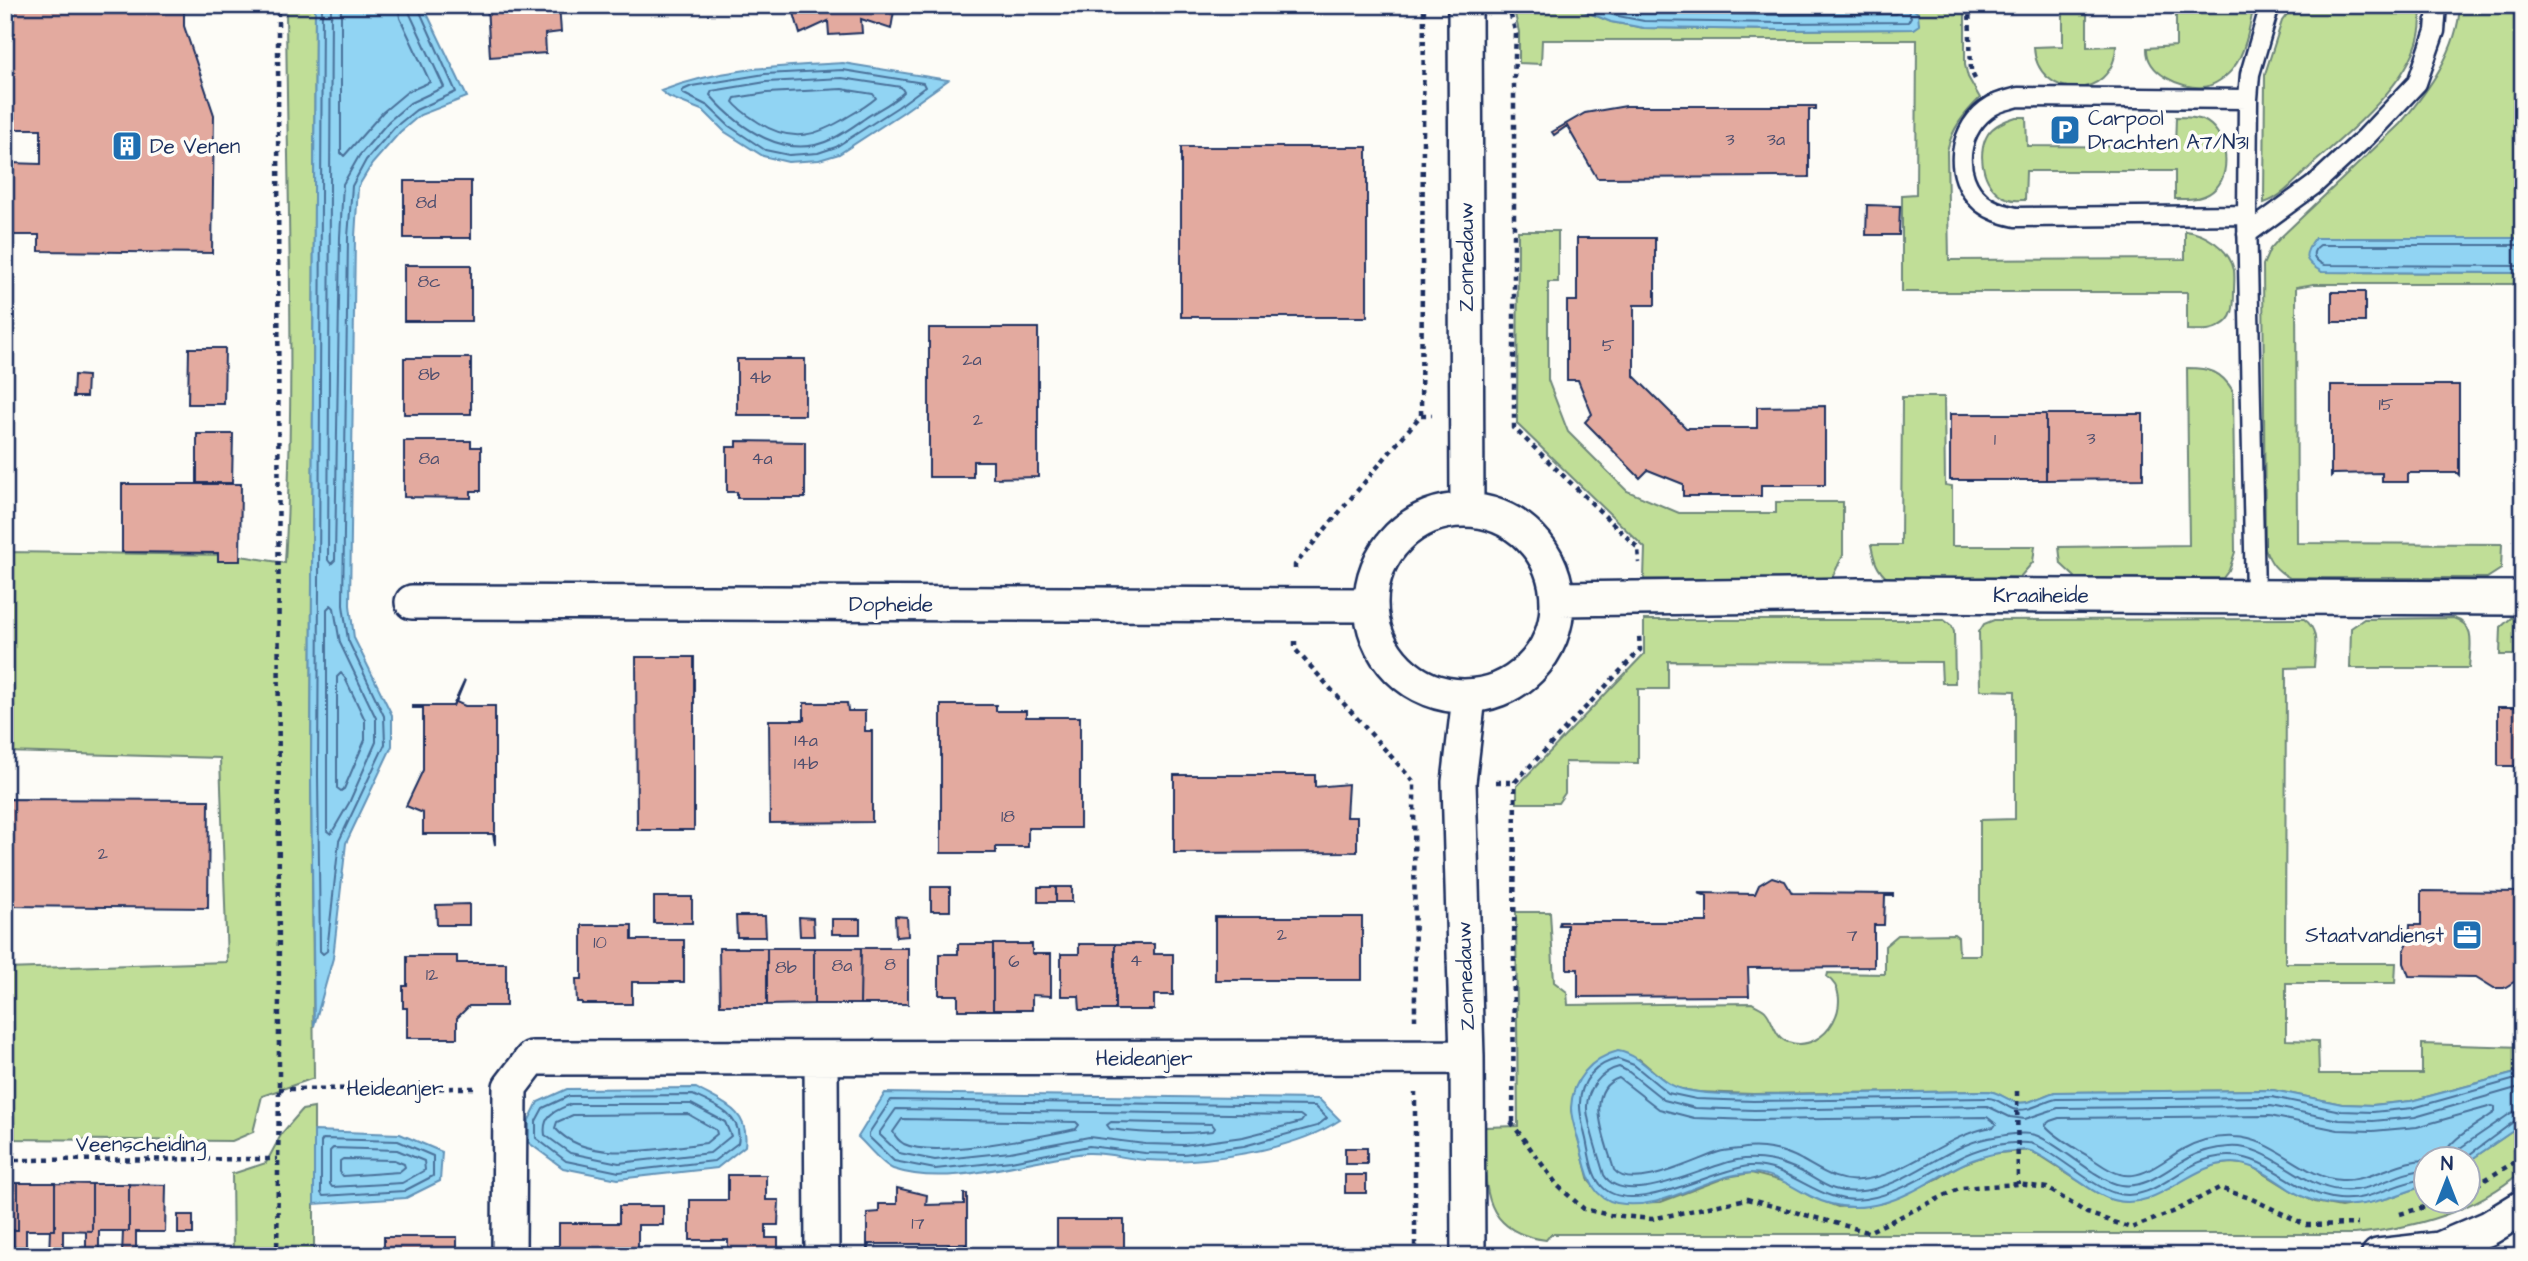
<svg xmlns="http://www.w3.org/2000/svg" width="2528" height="1261" viewBox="0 0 2528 1261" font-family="'Architects Daughter',sans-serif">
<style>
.green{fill:#c0de97;stroke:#6e867a;stroke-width:2}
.water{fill:#91d4f3;stroke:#6292b7;stroke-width:2}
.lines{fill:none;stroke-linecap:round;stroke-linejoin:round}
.shore{stroke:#4a719a;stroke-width:2}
.building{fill:#e3aa9f;stroke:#1b2f5e;stroke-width:2}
.service-casing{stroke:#1b2f5e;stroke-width:23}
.minor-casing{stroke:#1b2f5e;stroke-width:38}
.path{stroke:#1b2f5e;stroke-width:4.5;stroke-dasharray:5 5;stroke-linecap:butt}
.service{stroke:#fdfcf7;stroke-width:18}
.minor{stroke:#fdfcf7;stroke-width:33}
.labels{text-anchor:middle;stroke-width:7;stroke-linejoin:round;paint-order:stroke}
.number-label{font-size:18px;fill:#4d4e6e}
.poi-label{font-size:21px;fill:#1b2f5e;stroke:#fdfcf7;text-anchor:start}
.street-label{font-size:21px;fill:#1b2f5e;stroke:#fdfcf7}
</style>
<rect width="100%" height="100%" fill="#fdfcf7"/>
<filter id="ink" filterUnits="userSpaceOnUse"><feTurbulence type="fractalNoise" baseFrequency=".0143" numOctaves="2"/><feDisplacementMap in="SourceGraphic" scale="14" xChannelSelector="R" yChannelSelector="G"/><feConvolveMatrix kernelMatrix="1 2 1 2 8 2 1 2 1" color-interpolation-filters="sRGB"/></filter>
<g filter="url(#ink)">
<path class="green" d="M286 5H315L311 776 314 1078 262 1096 253 1132 232 1141 5 1139V969L227 962 220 758 5 752V552L235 555 285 563C296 377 287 191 286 5Z
M1513 5H1570L1611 22 1644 28 1783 30 1913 29 1919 24 1910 7 1795 5H1965V65L1968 77 1980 98C1964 114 1952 128 1947 151L1949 260 2185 259V231C2205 233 2229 248 2234 270 2235 277 2234 285 2234 292 2234 306 2234 319 2220 326 2210 332 2199 330 2187 330V292H1902V195L1916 194 1917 40H1542L1541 64 1519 63V32Z
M2063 5H2087V47L2116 46C2114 103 2036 100 2034 47L2063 46Z
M2176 5H2254C2250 24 2246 51 2234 67 2228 76 2214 86 2203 87 2181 89 2146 73 2147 48L2176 46Z
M2294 5H2419C2434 65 2353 128 2314 163 2300 176 2282 198 2264 203L2265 74 2282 21Z
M2460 5H2523V238H2315L2322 272 2523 273V284H2314L2296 287 2297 543 2502 544 2501 569 2487 578H2290C2276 570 2270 563 2265 548L2263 265 2270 249 2280 238 2400 124C2428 91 2458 50 2460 5Z
M2016 117H2026L2027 146 2175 147 2176 117C2185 117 2195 117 2203 120 2226 130 2233 170 2216 188 2205 200 2190 199 2175 199V171H2026L2025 200C2020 200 2014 201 2009 199 1984 192 1975 155 1988 134 1994 125 2006 120 2016 117Z
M1518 231H1558V282H1548V380L1568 432 1627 491 1679 513H1776V502H1843V555L1831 580 1644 579 1645 548 1517 424Z
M2187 368C2209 368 2221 371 2233 391L2235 552 2229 570 2223 578H2076L2061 564 2059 547 2189 545Z
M1902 397H1944L1945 485 1952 486V546H2035L2033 562 2020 577 1889 580C1876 570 1874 559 1871 545H1901Z
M2453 618C2477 625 2470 648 2469 668H2350L2351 628 2364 619Z
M2511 618H2523V655H2500L2501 627Z
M2304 619C2320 630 2315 649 2314 667L2286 668 2285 963H2396L2395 983H2286V1040L2318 1041 2319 1074H2422V1044L2523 1047V1071L2411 1101 2372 1105 2342 1104 2273 1090 2055 1092C2043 1095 2028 1106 2015 1102 2004 1099 1999 1092 1988 1091L1753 1094 1697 1092 1672 1087 1639 1059 1575 1089 1571 1110 1589 1181 1602 1196 1617 1203 1661 1202 1727 1177 1751 1173 1789 1183 1810 1196 1838 1207 1884 1203 1939 1178 1960 1165 1990 1154 2030 1150 2096 1192 2113 1200 2127 1202 2170 1188 2196 1172 2213 1165 2232 1163 2250 1165 2294 1192 2315 1202 2341 1207 2389 1198 2426 1185V1202H2468L2469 1161 2523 1124V1170C2475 1212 2415 1228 2354 1234H1551L1546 1240C1478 1232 1485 1181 1485 1127L1518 1126 1516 912H1550L1554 982 1567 992 1568 1005 1752 1003C1756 1006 1763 1008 1766 1012 1774 1022 1774 1037 1788 1042 1828 1055 1856 996 1827 977L1828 973 1885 974V946L1898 935 1954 934 1958 937 1959 955H1980V820L2015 819V691L1980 690 1979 632 1984 624 1994 620Z
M1644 620H1944L1952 626 1954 632 1955 683H1942L1941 662 1668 661V689H1638V763L1565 762V793L1558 803H1517V786L1644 654Z
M314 1108V1256H233L232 1174 266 1163 282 1133 302 1110Z"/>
<path class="water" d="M315 5H423L467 97 420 115 400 132 372 164 358 187 355 237 350 605 354 638 392 715V746L346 843 333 958 314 1026 311 776Z
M1570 5 1910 7 1918 13 1919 25 1913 29 1783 30 1644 28 1611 22Z
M843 63 948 80 902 113 839 154 819 160 788 162 763 156 725 132 704 111 669 97 661 91C719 68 781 66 843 63Z
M2315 238H2523V273L2322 272C2303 261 2302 256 2315 238Z
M1618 1051C1646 1056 1658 1085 1686 1090 1723 1097 1762 1094 1799 1094 1862 1093 1925 1092 1988 1091 1999 1092 2004 1098 2015 1102 2027 1106 2043 1095 2055 1092L2273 1090 2342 1104 2373 1105 2411 1101 2523 1071V1124L2469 1161 2468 1160H2426V1185C2379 1202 2336 1219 2289 1189 2271 1177 2254 1163 2232 1163 2189 1163 2157 1213 2113 1200 2090 1194 2041 1150 2026 1150 2003 1151 1980 1155 1959 1166 1935 1178 1910 1196 1883 1203 1858 1210 1833 1208 1810 1196 1791 1187 1775 1173 1752 1173 1705 1174 1666 1212 1617 1203 1590 1198 1587 1172 1581 1150 1578 1137 1571 1121 1571 1108 1572 1080 1591 1058 1618 1051Z
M696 1088C722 1103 750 1110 745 1146L717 1168 618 1179 563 1168 529 1143V1120L538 1102 567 1089Z
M885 1093 1319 1099 1340 1120C1293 1151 1202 1164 1145 1160 1127 1159 1106 1152 1087 1153 1028 1158 953 1189 893 1169 881 1164 868 1146 858 1137Z
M314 1131 400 1134 442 1152 440 1181 406 1198 314 1204Z"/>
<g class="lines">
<path class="shore" d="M322 5 318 776 320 951 323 954 327 951 339 841 385 744 384 716 348 640 343 605 348 237 352 186 366 160 395 127 416 110 456 92 417 5
M331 5 328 560 331 564 335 560 340 237 343 184 359 156 389 121 410 103 444 87 410 14 408 5
M341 5V153L344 156 383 112 407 92 430 82 400 18 398 5
M1588 5 1613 15 1644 21 1783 23 1908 22 1911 17 1906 5
M1611 5 1645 12 1783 15 1895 14 1898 11V5
M843 70 923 83 925 87 898 107 836 147 818 153 789 155 765 150 729 126 708 106 682 93 683 90 692 86 765 74Z
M842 78 901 87 904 92C893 103 877 110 864 119 854 126 843 134 832 139 786 162 739 128 710 95L712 91 766 82Z
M842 89 873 94 876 98C868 105 858 111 849 116 817 136 792 144 758 122 749 116 740 111 733 102L735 98 767 93Z
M2523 245H2320C2309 253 2314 260 2324 265L2523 266
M331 605 334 608 340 643 376 718V742L349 803 331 834 327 831V609Z
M341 673 345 678 365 720V740L344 789 341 791 337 788V677Z
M1619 1078 1659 1109 1694 1118 1754 1120 1987 1117 1996 1124 1994 1127C1946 1133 1910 1175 1861 1180 1838 1183 1822 1171 1802 1160 1785 1150 1760 1145 1740 1149 1733 1150 1726 1150 1719 1152 1696 1159 1632 1193 1614 1170 1607 1144 1582 1090 1619 1078Z
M693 1095C713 1104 744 1116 738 1143L714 1161 619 1172 566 1161 536 1138V1121L543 1108 569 1096Z
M891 1100 1315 1106 1327 1118 1317 1126 1244 1146 1184 1154 1145 1153 1089 1146 1011 1161 935 1169 894 1161 869 1137V1133Z
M571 1104H691L725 1122 731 1136 710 1153 619 1163 570 1153 545 1135C542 1115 555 1111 571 1104Z
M896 1109 1300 1115 1304 1118 1301 1122 1243 1137 1184 1145 1145 1144 1089 1137 1010 1152 935 1160 899 1153 880 1135V1132Z
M688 1114 716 1130 717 1134 706 1143C662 1148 588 1166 555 1128L557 1122 573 1115Z
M902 1119 1076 1122 1079 1125 1076 1129C1040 1136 935 1159 904 1144 899 1141 895 1136 893 1132Z
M1111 1122 1212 1124 1215 1128 1213 1131C1177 1135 1145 1134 1110 1129L1107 1125Z
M323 1139 398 1141 433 1156V1176L404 1191 323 1196 321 1193V1142Z
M333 1148 397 1150 424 1161 425 1170 402 1183 332 1187 330 1184V1151Z
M343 1159 394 1160 404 1164 405 1167 399 1172 343 1176 340 1172V1161Z
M2429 1160C2400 1158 2372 1182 2341 1180 2301 1177 2276 1138 2234 1137 2216 1136 2198 1141 2183 1149 2165 1159 2142 1181 2120 1174 2108 1171 2098 1162 2088 1156 2074 1147 2055 1137 2045 1125L2050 1121 2059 1118 2270 1116 2338 1130 2373 1131 2417 1127 2492 1106 2495 1107V1112C2478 1125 2447 1139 2442 1160
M2453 1160 2460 1148 2511 1113 2523 1110
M2462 1160 2516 1120 2523 1118
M2426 1170C2397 1171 2371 1194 2340 1190 2298 1186 2271 1144 2229 1147 2214 1148 2201 1151 2188 1158 2167 1169 2147 1189 2121 1185 2111 1184 2101 1177 2093 1172 2079 1163 2049 1139 2035 1135 2022 1131 2001 1136 1988 1138 1943 1147 1908 1186 1862 1191 1828 1195 1820 1179 1794 1168 1776 1160 1757 1157 1737 1160 1707 1165 1625 1210 1604 1175 1599 1157 1588 1126 1587 1109 1586 1090 1601 1071 1619 1067L1629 1072 1664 1100 1695 1108 1754 1110 1987 1106 2010 1117 2025 1119 2058 1108 2271 1106 2339 1120 2373 1121 2415 1117 2523 1086
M2426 1179C2397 1181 2371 1202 2339 1199 2289 1194 2266 1146 2212 1158 2179 1165 2152 1204 2115 1193 2091 1187 2045 1143 2028 1143 2004 1142 1978 1148 1957 1159 1927 1174 1899 1194 1865 1199 1818 1206 1794 1165 1750 1166 1714 1168 1628 1221 1600 1184 1591 1173 1589 1153 1586 1139 1580 1115 1574 1095 1591 1074 1599 1065 1607 1061 1618 1059L1634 1065 1668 1093 1696 1099 1753 1101 1988 1098C1998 1098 2004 1106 2013 1109 2028 1113 2042 1102 2056 1099L2272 1097 2341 1111 2373 1112 2413 1108 2523 1077"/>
</g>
<path class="building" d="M5 5H184V26L214 115 212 253 39 251V235H5V182L10 163 41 164V129H5Z
M487 5H559L561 32 545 34 546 53 490 57Z
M895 5 891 29 861 19 862 33 829 35 828 21 800 34 792 6Z
M1284 5H1362V8L1285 13Z
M1626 106H1816V109H1809V177L1597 178 1567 126 1554 135 1552 132 1585 113Z
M1181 147H1367V317H1181Z
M404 181H471V238H404Z
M1867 205 1900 206 1899 235H1866Z
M1577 238H1655V305H1634V376L1686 428H1757V407L1825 406V485H1761V496H1683V484L1648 470 1640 478 1585 422 1592 414 1578 380H1567V301H1577Z
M404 265H471V321H404Z
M2332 292H2365V322H2332Z
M929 328H1038V477L993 478V461H973V477H929Z
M189 348H225L224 404H188Z
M404 358H471V414H404Z
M737 359H805V415H737Z
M74 375 87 376 86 397H73Z
M2331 385H2459V475L2457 473H2408V482H2382V473L2333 474 2331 476Z
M1950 414H2046V480H1950Z
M2046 414H2143V479L2046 480Z
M197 434H233L232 483H197Z
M404 441H471V447H481V491H471V498L404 497Z
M737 441 805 442V498H737V492H727V447H737Z
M122 484H241L240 561H218V553L122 552Z
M636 657H694V830H637Z
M465 680 456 702 465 706H495V845L493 834H423V813L406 806 423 770V708H412V706H453Z
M804 703H847L848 711H865V731H872V822L770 823 769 720H804Z
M941 705H996V711H1026V717H1080V828H1028V847H996V853H941Z
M2498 707H2523V766H2498Z
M1174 775H1315V787L1348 784 1346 817H1357V852L1174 853Z
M5 799 209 800 208 908 5 906Z
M1772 877 1785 881 1792 893 1893 894V896H1885L1884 925H1874V967L1748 968 1749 996 1578 997V969H1567V925H1559L1560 922H1707V896L1698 893 1755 894 1759 885Z
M931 887H950V911H931Z
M1038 887H1056V902H1038Z
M1056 887H1072V902H1056Z
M2421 891 2523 892 2522 977 2504 988H2494L2476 977 2409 976 2404 963V951L2409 940 2410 925H2421Z
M654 897H692V923H654Z
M469 904V925H437L436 905Z
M736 916H765L766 937H737Z
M895 916 907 917 908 936 896 937Z
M799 917 813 918 814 936H800Z
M1215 917H1362V980H1215Z
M832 919H860V934H832Z
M582 925H632V940H684V982H632V1004H582V1002H577L576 979H582Z
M958 944H993V1010H958V995H939V954H958Z
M993 944H1032V954H1051V996L1032 995V1010H993Z
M1079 944H1115V1010H1080L1079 996H1061V954H1079Z
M1115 944H1154V954H1173V995H1154V1010H1115Z
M719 948H767V1005H720Z
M767 948H814V1004L767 1005Z
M814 948H861L860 1004H814Z
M861 948H908V1004H860Z
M407 956H457V963H506V1006H469L457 1018V1038H407V1008H403V986H407Z
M1345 1148H1367V1164H1345Z
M728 1175H766V1200H779L778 1225H766V1238H778V1256H728V1240H690V1200H728Z
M1345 1175H1366V1193H1345Z
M5 1183H18V1230H5Z
M18 1183H55V1230H26V1256H13V1230H18Z
M55 1183 92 1184V1231L63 1230V1256H49L50 1230H55Z
M92 1184H129V1231H99V1256H86V1231H92Z
M129 1184 166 1185 165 1232H136V1256H122L123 1231H129Z
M897 1188 927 1195 926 1205 964 1204V1194H967V1256H965V1244H869V1252H867V1213L879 1212V1204H897Z
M619 1206H663V1225H638V1256H554V1246H559V1223H619Z
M178 1215H193V1234H178Z
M1057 1220H1124V1256H1057Z
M384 1237H457V1256H384Z"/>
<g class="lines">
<g class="service-casing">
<path id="service" d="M2247 215 2016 217C2003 214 1992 211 1982 203 1950 176 1958 126 1992 106 2000 101 2010 100 2018 97L2248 99
M2247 234 2314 185 2366 137 2417 83 2435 31 2437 5
M2255 595 2247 215 2248 99 2250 74 2270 5"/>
</g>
<g class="minor-casing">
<path id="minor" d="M1465 5 1467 508
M1371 603a93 93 0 1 1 186 0a93 93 0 1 1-186 0Z
M1559 599 1859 595 2523 598
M412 602 1369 605
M821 1058 822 1256
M509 1256 510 1087 532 1058 1467 1057
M1468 1256 1467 1057 1459 782 1469 697
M2378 1256 2440 1249 2489 1228 2523 1207"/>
</g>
<path class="path" d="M1508 5 1516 34 1514 79V428L1638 548 1639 563
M1969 5 1971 71 1977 83
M1421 415 1424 5
M1295 569V565L1421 415H1432
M1295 641V649L1414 782 1415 1020
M1496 782H1515
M279 1089 474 1088
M2017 1091 2018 1184
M1511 1122 1558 1186 1584 1209 1610 1215 1652 1219 1747 1199 1868 1232 1961 1188 2018 1184 2047 1188 2087 1213 2131 1228 2173 1212 2219 1188 2250 1198 2306 1225 2358 1224
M1513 1122 1515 782 1640 650 1639 635
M5 1160 277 1159
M2468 1190 2523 1157
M2400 1214 2442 1202
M277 1256 279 1089 278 5
M1415 1256V1092"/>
<use href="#service" class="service"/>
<use href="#minor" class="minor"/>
</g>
</g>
<defs>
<g id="parking-square" transform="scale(1.575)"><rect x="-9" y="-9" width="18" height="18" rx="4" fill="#1f6fb2" stroke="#fdfcf7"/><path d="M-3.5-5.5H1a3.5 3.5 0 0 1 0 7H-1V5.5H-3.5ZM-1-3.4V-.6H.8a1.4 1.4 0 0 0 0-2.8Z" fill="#fff"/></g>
<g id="building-square" transform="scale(1.575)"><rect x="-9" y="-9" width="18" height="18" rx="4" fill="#1f6fb2" stroke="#fdfcf7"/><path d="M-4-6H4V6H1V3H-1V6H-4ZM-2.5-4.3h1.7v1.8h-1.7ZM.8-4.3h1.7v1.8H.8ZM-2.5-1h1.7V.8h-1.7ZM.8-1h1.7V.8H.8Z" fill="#fff"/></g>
<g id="office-square" transform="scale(1.575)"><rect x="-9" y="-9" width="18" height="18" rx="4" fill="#1f6fb2" stroke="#fdfcf7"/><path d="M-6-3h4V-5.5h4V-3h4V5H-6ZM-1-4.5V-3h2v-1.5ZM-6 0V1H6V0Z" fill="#fff"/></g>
</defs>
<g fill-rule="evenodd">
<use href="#parking-square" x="2065" y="130"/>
<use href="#building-square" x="127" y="146"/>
<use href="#office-square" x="2467" y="935"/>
</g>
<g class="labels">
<g class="number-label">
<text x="1730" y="145">3</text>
<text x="1776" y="145">3a</text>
<text x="426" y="208">8d</text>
<text x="429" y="287">8c</text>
<text x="1608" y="351">5</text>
<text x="972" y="365">2a</text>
<text x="429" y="380">8b</text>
<text x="760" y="383">4b</text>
<text x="2386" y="410">15</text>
<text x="978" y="425">2</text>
<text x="2091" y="444">3</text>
<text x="1995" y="445">1</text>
<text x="429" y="464">8a</text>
<text x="762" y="464">4a</text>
<text x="806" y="746">14a</text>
<text x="806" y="769">14b</text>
<text x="1008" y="822">18</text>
<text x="103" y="859">2</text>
<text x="1282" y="940">2</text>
<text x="1852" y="941">7</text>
<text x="600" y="948">10</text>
<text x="1136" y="966">4</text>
<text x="1014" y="967">6</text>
<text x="890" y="970">8</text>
<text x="842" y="971">8a</text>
<text x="786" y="973">8b</text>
<text x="432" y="980">12</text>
<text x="918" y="1229">17</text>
</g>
<g class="poi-label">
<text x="2088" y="125">Carpool<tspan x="2088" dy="24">Drachten A7/N31</tspan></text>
<text x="150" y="153">De Venen</text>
<text x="2444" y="942" text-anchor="end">Staatvandienst</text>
</g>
<g class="street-label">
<text transform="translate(1466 257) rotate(-90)" y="7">Zonnedauw</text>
<text x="2041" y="602">Kraaiheide</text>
<text x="891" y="611">Dopheide</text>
<text transform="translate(1465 976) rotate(-92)" y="7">Zonnedauw</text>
<text x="1144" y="1065">Heideanjer</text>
<text x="395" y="1095">Heideanjer</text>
<text x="141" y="1151">Veenscheiding</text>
</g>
</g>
<rect width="2528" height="1261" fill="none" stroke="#fdfcf7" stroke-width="28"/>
<rect x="14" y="14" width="2500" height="1233" fill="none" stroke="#1b2f5e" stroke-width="2.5" filter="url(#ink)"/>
<g transform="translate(2447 1180)"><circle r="33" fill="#fdfcf7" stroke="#a3aaba" stroke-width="2"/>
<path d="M0-5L12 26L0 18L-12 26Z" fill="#1f6fb2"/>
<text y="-10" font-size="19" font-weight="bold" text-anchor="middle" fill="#1b2f5e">N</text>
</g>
</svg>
